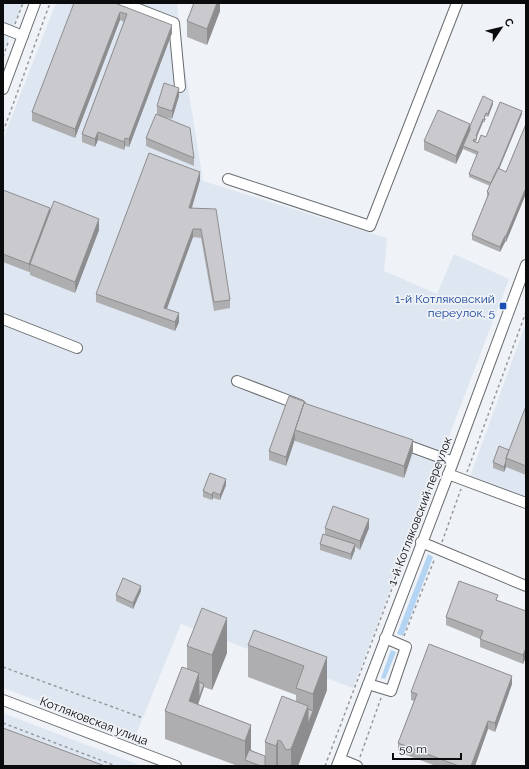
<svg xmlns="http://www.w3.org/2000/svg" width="529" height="769" viewBox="0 0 529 769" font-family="Raleway,sans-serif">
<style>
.built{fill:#dee7f1}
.green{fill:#b4d4f4}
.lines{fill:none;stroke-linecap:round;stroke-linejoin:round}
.minor-casing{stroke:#696c6f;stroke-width:12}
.path{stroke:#96989b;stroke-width:1.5;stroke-dasharray:3 3;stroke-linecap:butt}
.minor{stroke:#fff;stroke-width:10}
.wall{fill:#aeaeb1}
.shaded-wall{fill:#8d8d90}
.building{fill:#cacace;stroke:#8d8d90}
.transit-dot{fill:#1a4fb4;stroke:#eff2f6;stroke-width:1.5}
.labels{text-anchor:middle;stroke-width:3.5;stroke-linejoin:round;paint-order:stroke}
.transit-label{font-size:12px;fill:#164399;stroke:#eff2f6;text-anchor:end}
.street-label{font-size:12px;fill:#0a0b0d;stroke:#eff2f6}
</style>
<rect width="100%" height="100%" fill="#eff2f6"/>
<path class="built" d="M3 3H23L3 53Z
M56 3H177L180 37 203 181 387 238 384 271 437 294 454 254 509 279 353 688 181 624 135 737 3 688V139Z
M526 323V504L468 482Z
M3 713 142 766H3Z"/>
<path class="green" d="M428 554 433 557 403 636 397 634Z
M391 650 396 652 385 679 381 678Z"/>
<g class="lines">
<g class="minor-casing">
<path id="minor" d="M123 3 174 23 180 87
M3 28 23 36
M3 89 35 3
M228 179 370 226 457 3
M3 319 77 348
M237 381 300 405
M401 443 453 462
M448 474 526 503
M421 542 526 586
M368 684 391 691 406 647 385 638
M3 700 176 766
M340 759 357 766
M337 766 453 462 526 265"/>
</g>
<path class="path" d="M15 24 23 3
M3 57 9 40
M3 132 50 3
M467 472 526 312
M442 542 461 489
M404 636 435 558
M3 667 143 718
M3 723 116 766
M360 757 381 698
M325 766 438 467"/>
<use href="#minor" class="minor"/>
</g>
<path class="wall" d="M115 3 172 33 129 147 125 146 124 150 98 140 95 147 82 142V134L124 22 120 20 75 138 32 121V112Z
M220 3V11L207 45 187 37V21Z
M179 96 172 119 163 117 194 158V166L146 146V138L157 114V106Z
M493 104 488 117 486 116 485 117V122H483L477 136V139L476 142 478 143 486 137 522 114 499 169 506 172 526 124V196H525L506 242H505L500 252 472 240V235L487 198V192L490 186 469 177V174L477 155 463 149 456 164 424 150V141L470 126Z
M200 180 192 208 230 300V308L214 311 201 238 193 237 166 309 179 322 175 331 96 302V294Z
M3 190 50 211 99 230 75 293 30 275V272H29L3 262Z
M305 404 413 451 404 478 295 441V439L286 466 269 460V451Z
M526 406V475L506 467 504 472 493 468V462L509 450Z
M226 485 220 500 213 498 212 500 203 497V491Z
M325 528H369L360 550 355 547V550L351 560 320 550V544L325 534Z
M141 591 133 609 116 601V595Z
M498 601 526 611V657L523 664 480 647V639L446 625V617Z
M248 645 327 657V690L298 766H238L165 739V711L187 669V646L227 653 212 690 204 687 198 705 251 725V750L265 756V742L296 701V695L248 677Z
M512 684 495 732 488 729 475 766H436L398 752V743L414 701 411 700V692Z"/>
<path class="shaded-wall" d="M217 3H220V11L207 45V29Z
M120 12V20L75 138V129Z
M172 25V33L129 147V139Z
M179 88V96L172 119V111Z
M493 101V104L488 117V114Z
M522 111V114L492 186V184Z
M483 119V122L476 139V136Z
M470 124V132L463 146V149L456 164V156Z
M98 132V140L95 147V139Z
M125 138V146L124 150V142Z
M200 172V180L189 216V208Z
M525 190V196L506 242V236Z
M50 208V216L30 264 29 272V264Z
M99 219V230L75 293V282Z
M193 229V237L164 317V308Z
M505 236V242L500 252V247Z
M179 313V322L175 331V322Z
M295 431V439L286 466V457Z
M413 440V451L404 478V466Z
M506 461V467L504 472V467Z
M226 479V485L220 500V495Z
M213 492V498L212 500V495Z
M369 519V528L360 550V541Z
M355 544V550L351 560V554Z
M141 586V591L133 609V603Z
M227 618V653L212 690V655Z
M526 648V657L523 664V655Z
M327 657V690L298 766H291V749L308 706V724L313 711V694Z
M199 673V698L204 684V687L192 721 189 701Z
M512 676V684L495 732V723Z
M488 721V729L475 766H471Z
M251 725V752L245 760V741Z
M278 740V766H276V746Z"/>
<path class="building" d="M74 3H115L172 25 129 139 125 138 124 142 98 132 95 139 82 134 127 14 120 12 75 129 32 112Z
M194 3H217L207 29 187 21Z
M164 83 179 88 172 111 157 106Z
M483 96 493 101 488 114 486 113 484 117 485 118V120L483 119 476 136H477L476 140 474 139 473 141 478 143 481 135 486 137 500 102 522 111 498 169 491 183 469 174 478 152 463 146 470 130V126Z
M438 110 470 124 456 156 424 141Z
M156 114 190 128 194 158 146 138Z
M526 124V190H525L506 236H505L500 247 472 235 489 193 487 192 493 178 498 168 506 172Z
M149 153 200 172 189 208 216 209 230 300 214 302 201 229H193L164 308 179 313 175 322 96 294Z
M3 190 50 208 29 264 3 254Z
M54 201 99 219 75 282 30 264Z
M289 396 305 402V403H304L286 457 269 451Z
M304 403 413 440 404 466 295 430Z
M526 406V466L506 458Z
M499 446 509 450 506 458V461L504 467 493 462Z
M210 473 226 479 220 495 213 492 212 495 203 491Z
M333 506 369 519 360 541 325 528Z
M323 534 355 544 351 554 320 544Z
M123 578 141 586 133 603 116 595Z
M459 581 498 595 496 600 526 611V648L523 655 480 639 483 631 446 617Z
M202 608 227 618 212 655 187 646Z
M254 630 327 657 313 694 296 688 304 666 248 645Z
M429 644 512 676 495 723 488 721 471 766H459L398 743 417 694 411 692Z
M182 667 199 673 189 701 251 725 245 741 165 711Z
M199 682 204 684 199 698Z
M282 696 308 706 291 749 286 750 281 741 278 740 276 746 265 742Z
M308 709 313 711 308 724Z
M3 728 105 766H3Z
M249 750 265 756V766H261L245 760Z"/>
<rect class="transit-dot" x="499" y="302" width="8" height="8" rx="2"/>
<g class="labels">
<g class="transit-label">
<text x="495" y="303">1-й Котляковский<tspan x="495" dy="14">переулок, 5</tspan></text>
</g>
<g class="street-label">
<text transform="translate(420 511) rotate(-69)" y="4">1-й Котляковский переулок</text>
<text transform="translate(94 721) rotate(21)" y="4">Котляковская улица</text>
</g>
</g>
<rect width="529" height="769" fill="none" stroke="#0a0b0d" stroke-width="8"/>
<g transform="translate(501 28) rotate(55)" stroke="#eff2f6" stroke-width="3" paint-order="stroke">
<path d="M0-3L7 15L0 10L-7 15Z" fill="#0a0b0d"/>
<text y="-6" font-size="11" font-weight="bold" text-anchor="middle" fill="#0a0b0d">С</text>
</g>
<path d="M393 753v6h68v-6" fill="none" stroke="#0a0b0d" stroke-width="2"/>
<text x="399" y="753" font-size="12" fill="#0a0b0d" stroke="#eff2f6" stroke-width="3" paint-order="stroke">50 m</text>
</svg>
